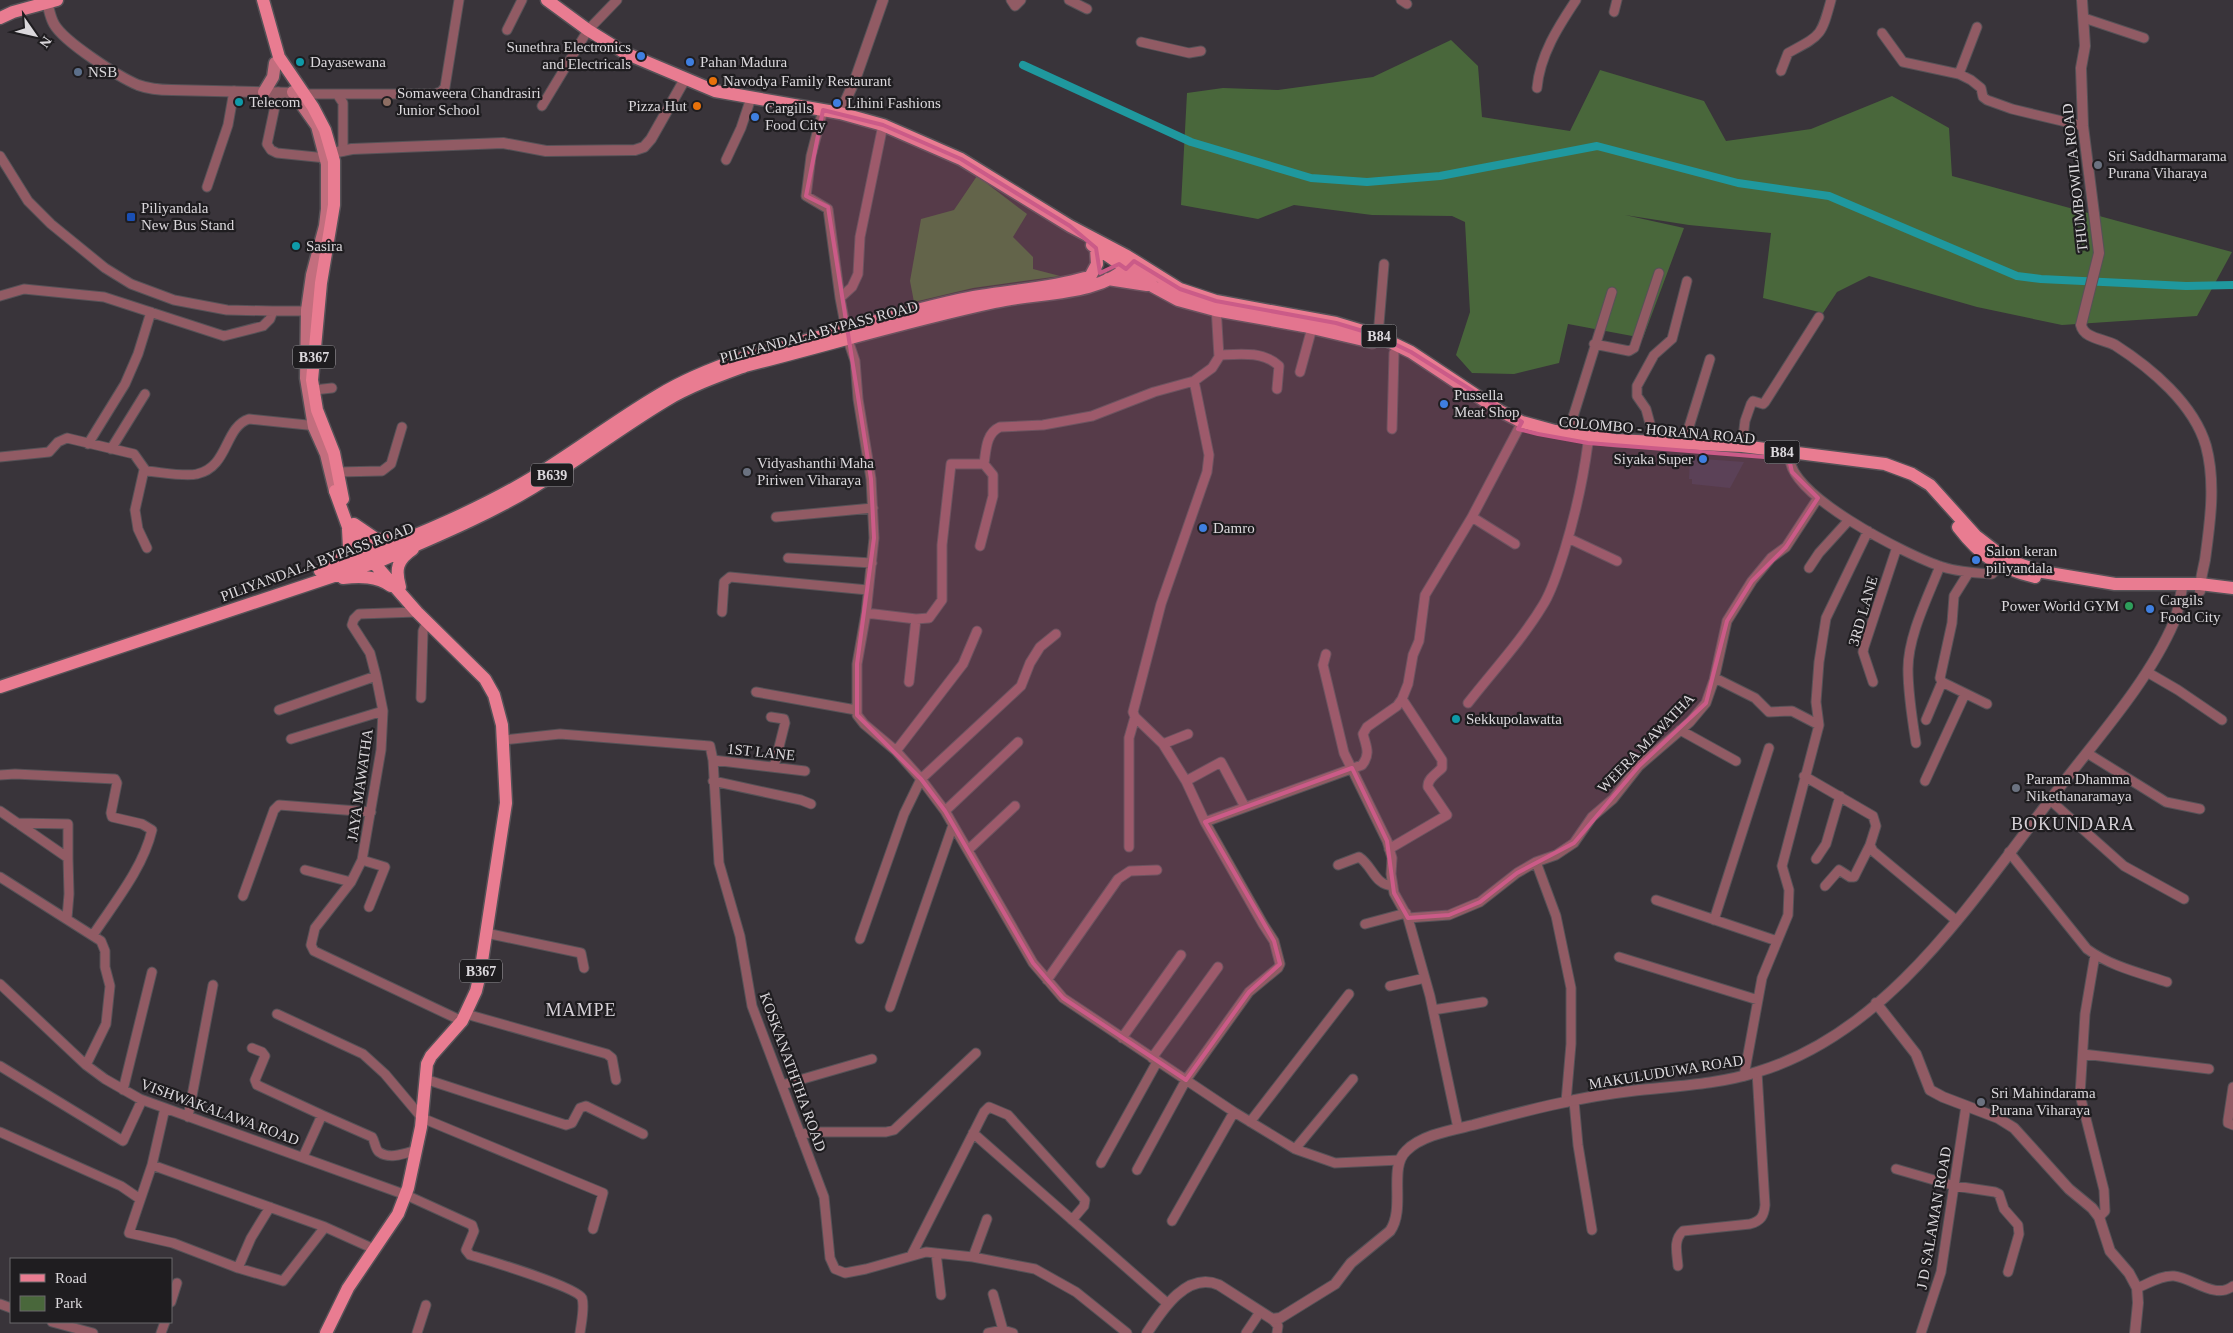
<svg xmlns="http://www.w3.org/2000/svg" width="2233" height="1333" viewBox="0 0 2233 1333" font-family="'Times New Roman',serif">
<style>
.commercial{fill:#3f3b4c}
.green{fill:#49673b}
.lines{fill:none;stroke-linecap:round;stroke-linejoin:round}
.canal{stroke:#1f989e;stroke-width:8}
.minor-casing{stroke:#565257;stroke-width:11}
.tertiary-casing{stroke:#565257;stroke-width:12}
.secondary-casing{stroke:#565257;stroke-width:15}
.primary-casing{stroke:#565257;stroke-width:15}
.minor{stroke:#915b64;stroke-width:9}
.tertiary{stroke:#915b64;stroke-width:10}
.secondary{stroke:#c36e7e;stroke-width:12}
.primary{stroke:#e97c91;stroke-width:12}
.marked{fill:#cb5b88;fill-opacity:0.2;stroke:#cb5b88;stroke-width:4;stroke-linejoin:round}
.shop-dot{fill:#3f7fe0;stroke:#1f1d20;stroke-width:2}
.culture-dot{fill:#0f9aa8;stroke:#1f1d20;stroke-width:2}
.service-dot{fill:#5c6f8a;stroke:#1f1d20;stroke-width:2}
.food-dot{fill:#e8710a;stroke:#1f1d20;stroke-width:2}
.education-dot{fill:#8d6e63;stroke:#1f1d20;stroke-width:2}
.worship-dot{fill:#6b7280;stroke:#1f1d20;stroke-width:2}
.transit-dot{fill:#1a4fb4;stroke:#1f1d20;stroke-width:2}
.leisure-dot{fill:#2e9e5b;stroke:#1f1d20;stroke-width:2}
.labels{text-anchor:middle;stroke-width:4.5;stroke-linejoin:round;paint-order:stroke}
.shield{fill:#1f1d20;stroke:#a3a0a4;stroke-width:1}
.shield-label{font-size:14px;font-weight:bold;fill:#dbd8dc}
.poi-label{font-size:15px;fill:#dbd8dc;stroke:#1f1d20;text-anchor:start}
.street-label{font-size:15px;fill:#dbd8dc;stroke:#1f1d20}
.quarter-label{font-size:18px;letter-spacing:1px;fill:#d5d0d7;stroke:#1f1d20}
</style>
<rect width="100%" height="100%" fill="#39343a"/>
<path class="commercial" d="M1690 458 1744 462 1730 488 1692 484V479H1689Z"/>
<path class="green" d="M1451 40 1478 66 1482 117 1570 131 1600 70 1704 101 1726 141 1811 129 1892 96 1949 128 1952 176 2232 252 2197 316 2062 325 1977 307 1869 276 1837 292 1823 313 1763 298 1771 233 1689 225 1625 215 1684 228 1643 338 1568 324 1559 363 1514 374 1472 373 1456 355 1470 312 1465 222 1452 216 1372 215 1294 205 1258 219 1181 205 1187 93 1223 88 1278 90 1373 77Z
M977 176 1027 214 1013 237 1033 257V269L1060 276 973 288 914 302 910 281 921 219 954 210Z"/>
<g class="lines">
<path class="canal" d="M1023 65 1191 142 1311 178 1367 182 1440 176 1597 146 1738 183 1829 196 2017 276 2041 279 2186 286 2233 285"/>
<g class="minor-casing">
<path id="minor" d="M1011 0 1015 6 1021 0
M1069 0 1087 9
M1401 0 1407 4
M1614 12 1617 0
M2084 18 2144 38
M507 30 522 0
M1882 33 1903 62 1959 74 1971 80 1981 88 1983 97 1987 100 2012 109 2083 126
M1141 42 1189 53 1201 51
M1781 71 1788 53C1821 35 1821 37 1831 0
M1959 74 1977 27
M1537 88C1540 55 1558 27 1576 0
M278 92 267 144 271 150 277 153 326 158
M303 94H433L441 92 445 87 459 0
M337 94 343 103V151
M542 106 588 30 617 0
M823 110 811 156 806 196 828 209 840 298
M883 125 860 237 858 274 852 287 840 298 848 340 855 361 858 399 871 479 874 538 866 613 857 664V715L864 724 896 751 921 779 945 811 1033 963 1063 998 1234 1112 1295 1149 1335 1163 1400 1160
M0 156 28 201 51 224 105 268 131 284 174 300 227 310 273 311
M726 160 741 128 751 98
M207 187 228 125 234 91
M0 296 24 289 104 297 224 336 263 326 270 319 273 311H313
M1378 336 1384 264
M1594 344 1629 351 1634 348 1659 273
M1220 355C1239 354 1264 351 1279 366L1277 389
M1300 372 1312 328
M314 390 332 388
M1392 429 1394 353
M1568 433 1612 292
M1655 442 1646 409 1637 396V386L1654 355 1672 339 1687 281
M1684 443 1710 359
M88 444 125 384 138 354 151 312
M1742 446 1745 421 1751 404 1753 401 1763 404 1765 402 1819 317
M111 449 145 394
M1791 453C1778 491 1912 558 1943 567 1958 572 1976 573 1992 574L2005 562
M0 457 49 452 58 442 67 438 134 454 146 471C160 472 185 477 197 474 229 467 224 427 249 419L317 426
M144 470 135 510 138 529 147 548
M338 472 382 471 391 464 402 427
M776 517 873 508
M1472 517 1515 544
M1568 538 1617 561
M980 546 993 496V475L984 464
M788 558 872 563
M1809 568 1819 553 1849 520
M1969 572 1954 596 1952 623 1940 678 1942 682 1987 704
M417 612 359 614 354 619 352 625 370 653 376 676 383 711 381 750 362 860 351 882 315 928 311 945 314 951 462 1021
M722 612 724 582 730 577 868 590
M866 613 916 619 929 618 942 600V545L951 464H984C986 450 986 433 1000 427L1043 425 1092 416 1154 392 1194 381
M1326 654 1323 665 1344 753 1387 841 1392 858 1391 874 1394 893 1408 918 1430 996 1458 1128
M2147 672 2178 690 2222 720
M1715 678 1755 698 1769 712 1792 711 1819 725
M909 682 916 619
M1873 682 1863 652 1864 647 1897 547
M756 692 856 710
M421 698 423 631 427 622
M1468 703C1493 671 1522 640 1543 605 1553 589 1558 570 1564 552 1575 516 1583 481 1588 443
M279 710 376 676
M771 717 784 719 785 723 774 767
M1926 720 1942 682
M1680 730 1736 761
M291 739 383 711
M504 740 560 734 710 746 713 760 719 863 740 936 752 1006 824 1197 830 1258 835 1269 845 1273 866 1269 926 1252 973 1257 1035 1269 1076 1292 1127 1333
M1916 743C1912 718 1908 694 1908 669 1908 636 1928 597 1940 566
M1163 744 1188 734
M896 751 963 664 977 631
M2087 753 2166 802 2200 809
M713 760 805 771
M0 775 15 774 115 779 117 783 111 813 112 817 142 824 152 830C143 868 115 902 93 935
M1804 776 1873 816 1876 826 1870 845 1873 851 1957 921
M713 781 801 800 811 804
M1186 781 1221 762 1245 807
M1925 781 1965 694
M2050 800 2124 866 2184 899
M0 811 68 858 69 894 67 918
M945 811 1018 742
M1205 822 1362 765C1371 754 1366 746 1363 734L1367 727 1397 706 1402 699 1408 684 1413 655 1419 641 1425 595 1472 517 1522 422
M17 823 68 824V858
M1129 847V738L1135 717
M1389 849 1447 815 1428 787C1427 779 1436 774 1442 768V760L1402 699
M968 850 1015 806
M2009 852 2087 949C2110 966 2140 973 2167 982
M1816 859 1826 844 1840 796
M362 860 385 867 369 907
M1536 862 1556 916 1571 988V1044L1566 1102
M1338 865 1359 857C1373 866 1374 885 1393 886
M305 870 351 882
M0 877 101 941 105 951V967L110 986 106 1024 86 1065
M1825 886 1839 870 1850 877H1854L1870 845
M243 896 274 810 279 805 371 812
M1656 900 1777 941
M1408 918 1449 915 1480 902 1517 873 1536 862 1556 855 1574 843 1592 817 1613 799 1639 766 1690 722 1706 703 1714 680 1727 621 1752 581 1771 558 1786 547 1818 498
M1714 920 1769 748
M1365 924 1406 913
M486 933 581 953 584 968
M860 939 904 814 921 779 1021 686 1030 663 1040 647 1056 634
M2095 955 2085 1014 2080 1095 2104 1190 2105 1211 2099 1217
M1619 957 1758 1000
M1047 980 1118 879 1130 871 1157 870
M0 984 86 1065 105 1079 140 1099 406 1195 472 1225 474 1231 466 1250 470 1255C487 1260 577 1287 582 1298 585 1307 581 1324 580 1333
M1390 986 1425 978
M890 1007 953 825
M1433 1010 1483 1002
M277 1014 363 1054 385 1074 422 1118 603 1193 593 1229
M466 1014 607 1054 612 1058 616 1080
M1122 1038 1181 955
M252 1048 262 1052 265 1056 255 1080 257 1085 322 1115 303 1157
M2083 1054 2209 1069
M1152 1058 1218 967
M0 1066 123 1141 142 1100
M1744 1076 1762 978 1788 915 1789 890 1782 866 1819 725 1816 702 1819 662 1826 618 1868 531
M425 1079 566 1125 572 1123 580 1108 586 1106 643 1134
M782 1085 872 1059
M2233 1087 2228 1120V1123L2233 1125
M123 1090 152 972
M1574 1101 1578 1145 1592 1230
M165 1108 152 1165 129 1233 173 1243 238 1268
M322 1115 372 1137C375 1141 375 1149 379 1152 390 1160 406 1153 417 1150
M188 1117 213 985
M1250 1122 1349 994
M0 1132 121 1186 140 1199
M973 1133 1168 1304
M800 1134 819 1132H886L894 1130 976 1053
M1295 1149 1353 1079
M1101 1163 1157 1062
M152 1165 325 1227 374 1249
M1896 1169 1955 1186 1995 1192 1999 1194 2004 1209 2018 1225 2019 1234 2008 1272
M1137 1170 1186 1080 1249 992 1278 968 1280 964 1274 941 1263 924 1205 822 1186 781 1163 744 1135 717 1133 712 1161 604 1207 472 1209 455 1194 381 1212 368 1219 357 1216 306
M270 1207 251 1238 238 1268 283 1281 325 1227
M1172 1221 1234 1112
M936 1253 941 1295
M911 1256 984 1112 989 1107 1008 1115 1085 1200 1084 1206 1072 1220
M973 1257 987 1219
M1678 1266C1677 1253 1673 1240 1683 1231L1750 1224C1761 1221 1764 1216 1765 1205L1757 1072
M2137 1288C2148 1284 2161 1275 2174 1276 2193 1278 2215 1300 2233 1286
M993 1294 1003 1330
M171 1302 177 1283
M0 1304 11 1308
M1272 1319 1278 1326 1277 1333
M52 1322 93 1333
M161 1333 165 1322
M417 1333 426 1305
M988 1333 1003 1330 1013 1333
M1246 1333 1260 1312
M1921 1333 1941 1272 1966 1106"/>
</g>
<g class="tertiary-casing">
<path id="tertiary" d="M2082 0 2085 46 2081 68 2083 126 2099 253 2081 325C2084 339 2105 339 2115 345 2151 368 2194 404 2206 446 2216 483 2210 523 2205 560 2203 570 2200 580 2200 591
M47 2C49 9 50 17 54 24 64 42 119 77 138 85 149 89 160 90 172 90L299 93
M840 113 855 80 883 0
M332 153 352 149 503 143 546 151 635 150 644 147 651 139 685 79
M1876 1003 1916 1054 1930 1090 1943 1097 1998 1118 2014 1128 2069 1189 2092 1208 2099 1217 2110 1251 2129 1273 2137 1288 2138 1303 2135 1333
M1147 1333C1162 1310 1187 1271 1219 1285L1272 1319 1280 1318 1335 1284 1351 1263 1390 1231C1406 1208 1388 1168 1406 1151 1421 1135 1452 1130 1473 1125 1524 1111 1578 1097 1631 1091 1673 1086 1716 1085 1757 1072 1888 1033 1971 902 2050 800 2091 745 2147 685 2174 622 2179 610 2180 596 2183 584"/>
</g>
<g class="secondary-casing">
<path id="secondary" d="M264 92 273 77 275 63
M293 92 317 126 327 164V209L325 226 312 275 307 310 306 378 314 427 326 454 335 491"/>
</g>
<g class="primary-casing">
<path id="primary" d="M263 0 279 57 313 107 325 130 334 161V205L321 283 312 380 317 410 334 453 343 499
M547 0 588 30 625 53 715 91 840 113 883 125 961 159 1070 226 1127 256 1180 289 1216 301 1336 323 1376 335 1411 352 1500 411 1522 422 1555 431 1615 440 1742 446 1885 464 1912 474 1930 485 1976 536 2007 560 2043 572 2115 584H2200L2233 588
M0 18 13 12 57 0
M1092 245 1154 287 1178 300 1215 310 1304 326 1372 342
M1090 277 1097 264 1096 248
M1108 279 1147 285
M354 524 376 539 394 540
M1958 527C1981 557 1999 568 2035 577
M336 564 349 548 348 529
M320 571C390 547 461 519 525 482 571 455 613 422 659 395 685 379 713 368 742 358 814 339 886 316 958 300 1000 291 1044 290 1085 278
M343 578C360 576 377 576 391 586
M400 587C395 569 397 560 413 549
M0 687 382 560C432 538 484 517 532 488 577 461 620 428 665 401 690 386 718 376 745 366 828 345 911 320 995 302 1040 291 1095 298 1132 264
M326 1333 348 1288 398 1214 408 1188 421 1127 427 1064 431 1056 462 1021 476 991 480 974 506 803 502 725 494 695 485 679 417 612 373 562 348 527 335 491"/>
</g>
<use href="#minor" class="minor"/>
<use href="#tertiary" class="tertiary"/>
<use href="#secondary" class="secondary"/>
<use href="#primary" class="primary"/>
</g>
<path class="marked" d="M823 110 883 125 961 159 1070 226 1096 248 1100 273 1119 264 1126 269 1134 261 1180 289 1216 301 1336 323 1376 335 1411 352 1522 422 1518 429 1538 434 1588 443 1789 459 1792 472 1818 498 1786 547 1752 581 1727 621 1706 703 1639 766 1574 843 1517 873 1480 902 1449 915 1408 918 1394 893 1387 841 1352 768 1205 822 1274 941 1280 964 1249 992 1186 1080 1063 998 1033 963 945 811 921 779 857 715V664L874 538 871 479 828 207 806 196Z"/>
<g class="shop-dot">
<circle cx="641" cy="56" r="5"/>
<circle cx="690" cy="62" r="5"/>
<circle cx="837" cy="103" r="5"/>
<circle cx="755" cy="117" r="5"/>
<circle cx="1444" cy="404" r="5"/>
<circle cx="1703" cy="459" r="5"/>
<circle cx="1203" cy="528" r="5"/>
<circle cx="1976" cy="560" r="5"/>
<circle cx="2150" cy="609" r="5"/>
</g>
<g class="culture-dot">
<circle cx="300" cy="62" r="5"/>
<circle cx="239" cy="102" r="5"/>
<circle cx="296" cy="246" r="5"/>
<circle cx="1456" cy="719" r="5"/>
</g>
<circle class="service-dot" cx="78" cy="72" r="5"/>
<g class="food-dot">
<circle cx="713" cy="81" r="5"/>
<circle cx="697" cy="106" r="5"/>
</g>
<circle class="education-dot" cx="387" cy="102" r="5"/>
<g class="worship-dot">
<circle cx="2098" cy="165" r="5"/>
<circle cx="747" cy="472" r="5"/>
<circle cx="2016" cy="788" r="5"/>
<circle cx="1981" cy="1102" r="5"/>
</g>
<rect class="transit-dot" x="126" y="212" width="10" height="10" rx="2.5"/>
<circle class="leisure-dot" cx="2129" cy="606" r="5"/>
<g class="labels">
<g class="shield">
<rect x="1361.5" y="324.5" width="35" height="23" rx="4"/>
<rect x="293" y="345.5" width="42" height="23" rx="4"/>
<rect x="1764.5" y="440.5" width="35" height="23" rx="4"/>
<rect x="531" y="463.5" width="42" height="23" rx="4"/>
<rect x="460" y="959.5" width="42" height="23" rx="4"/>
</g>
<g class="shield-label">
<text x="1379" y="341">B84</text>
<text x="314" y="362">B367</text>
<text x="1782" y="457">B84</text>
<text x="552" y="480">B639</text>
<text x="481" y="976">B367</text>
</g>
<g class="poi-label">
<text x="631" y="52" text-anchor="end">Sunethra Electronics<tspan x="631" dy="17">and Electricals</tspan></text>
<text x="310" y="67">Dayasewana</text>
<text x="700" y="67">Pahan Madura</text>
<text x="88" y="77">NSB</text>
<text x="723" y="86">Navodya Family Restaurant</text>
<text x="397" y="98">Somaweera Chandrasiri<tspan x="397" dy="17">Junior School</tspan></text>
<text x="249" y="107">Telecom</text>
<text x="847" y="108">Lihini Fashions</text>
<text x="687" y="111" text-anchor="end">Pizza Hut</text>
<text x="765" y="113">Cargills<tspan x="765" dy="17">Food City</tspan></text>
<text x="2108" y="161">Sri Saddharmarama<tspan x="2108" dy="17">Purana Viharaya</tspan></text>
<text x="141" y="213">Piliyandala<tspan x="141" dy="17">New Bus Stand</tspan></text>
<text x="306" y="251">Sasira</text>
<text x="1454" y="400">Pussella<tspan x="1454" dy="17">Meat Shop</tspan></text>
<text x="1693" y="464" text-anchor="end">Siyaka Super</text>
<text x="757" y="468">Vidyashanthi Maha<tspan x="757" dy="17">Piriwen Viharaya</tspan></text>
<text x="1213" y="533">Damro</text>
<text x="1986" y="556">Salon keran<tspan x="1986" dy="17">piliyandala</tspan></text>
<text x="2160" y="605">Cargils<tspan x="2160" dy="17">Food City</tspan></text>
<text x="2119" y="611" text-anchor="end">Power World GYM</text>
<text x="1466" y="724">Sekkupolawatta</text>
<text x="2026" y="784">Parama Dhamma<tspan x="2026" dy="17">Nikethanaramaya</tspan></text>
<text x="1991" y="1098">Sri Mahindarama<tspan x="1991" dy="17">Purana Viharaya</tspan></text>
</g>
<g class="street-label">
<text transform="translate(2075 178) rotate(-96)" y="5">THUMBOWILA ROAD</text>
<text transform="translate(819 332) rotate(-15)" y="5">PILIYANDALA BYPASS ROAD</text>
<text transform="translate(1657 430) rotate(5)" y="5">COLOMBO - HORANA ROAD</text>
<text transform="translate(317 562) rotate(-20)" y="5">PILIYANDALA BYPASS ROAD</text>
<text transform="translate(1863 611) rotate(-74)" y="5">3RD LANE</text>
<text transform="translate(1646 743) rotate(-46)" y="5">WEERA MAWATHA</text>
<text transform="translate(761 752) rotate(6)" y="5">1ST LANE</text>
<text transform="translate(360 785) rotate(-82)" y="5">JAYA MAWATHA</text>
<text transform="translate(793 1072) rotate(70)" y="5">KOSKANATHTHA ROAD</text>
<text transform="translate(1666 1072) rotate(-9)" y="5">MAKULUDUWA ROAD</text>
<text transform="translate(220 1112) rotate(20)" y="5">VISHWAKALAWA ROAD</text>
<text transform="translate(1934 1218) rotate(-80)" y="5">J D SALAMAN ROAD</text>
</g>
<g class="quarter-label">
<text x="2073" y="830">BOKUNDARA</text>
<text x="581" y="1016">MAMPE</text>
</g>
</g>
<rect x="10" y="1258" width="162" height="65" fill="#1f1d20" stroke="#6a686b"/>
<rect x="20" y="1274" width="25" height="8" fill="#e97c91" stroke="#6a686b"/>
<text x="55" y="1283" font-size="15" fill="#dbd8dc">Road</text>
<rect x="20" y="1296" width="25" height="15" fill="#49673b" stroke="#6a686b"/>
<text x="55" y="1308" font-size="15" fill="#dbd8dc">Park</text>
<g transform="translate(35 35) rotate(124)" stroke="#1f1d20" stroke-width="4" paint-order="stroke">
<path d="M0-4L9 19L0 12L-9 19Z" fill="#dbd8dc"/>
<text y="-8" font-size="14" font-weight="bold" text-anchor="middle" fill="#dbd8dc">N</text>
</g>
</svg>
